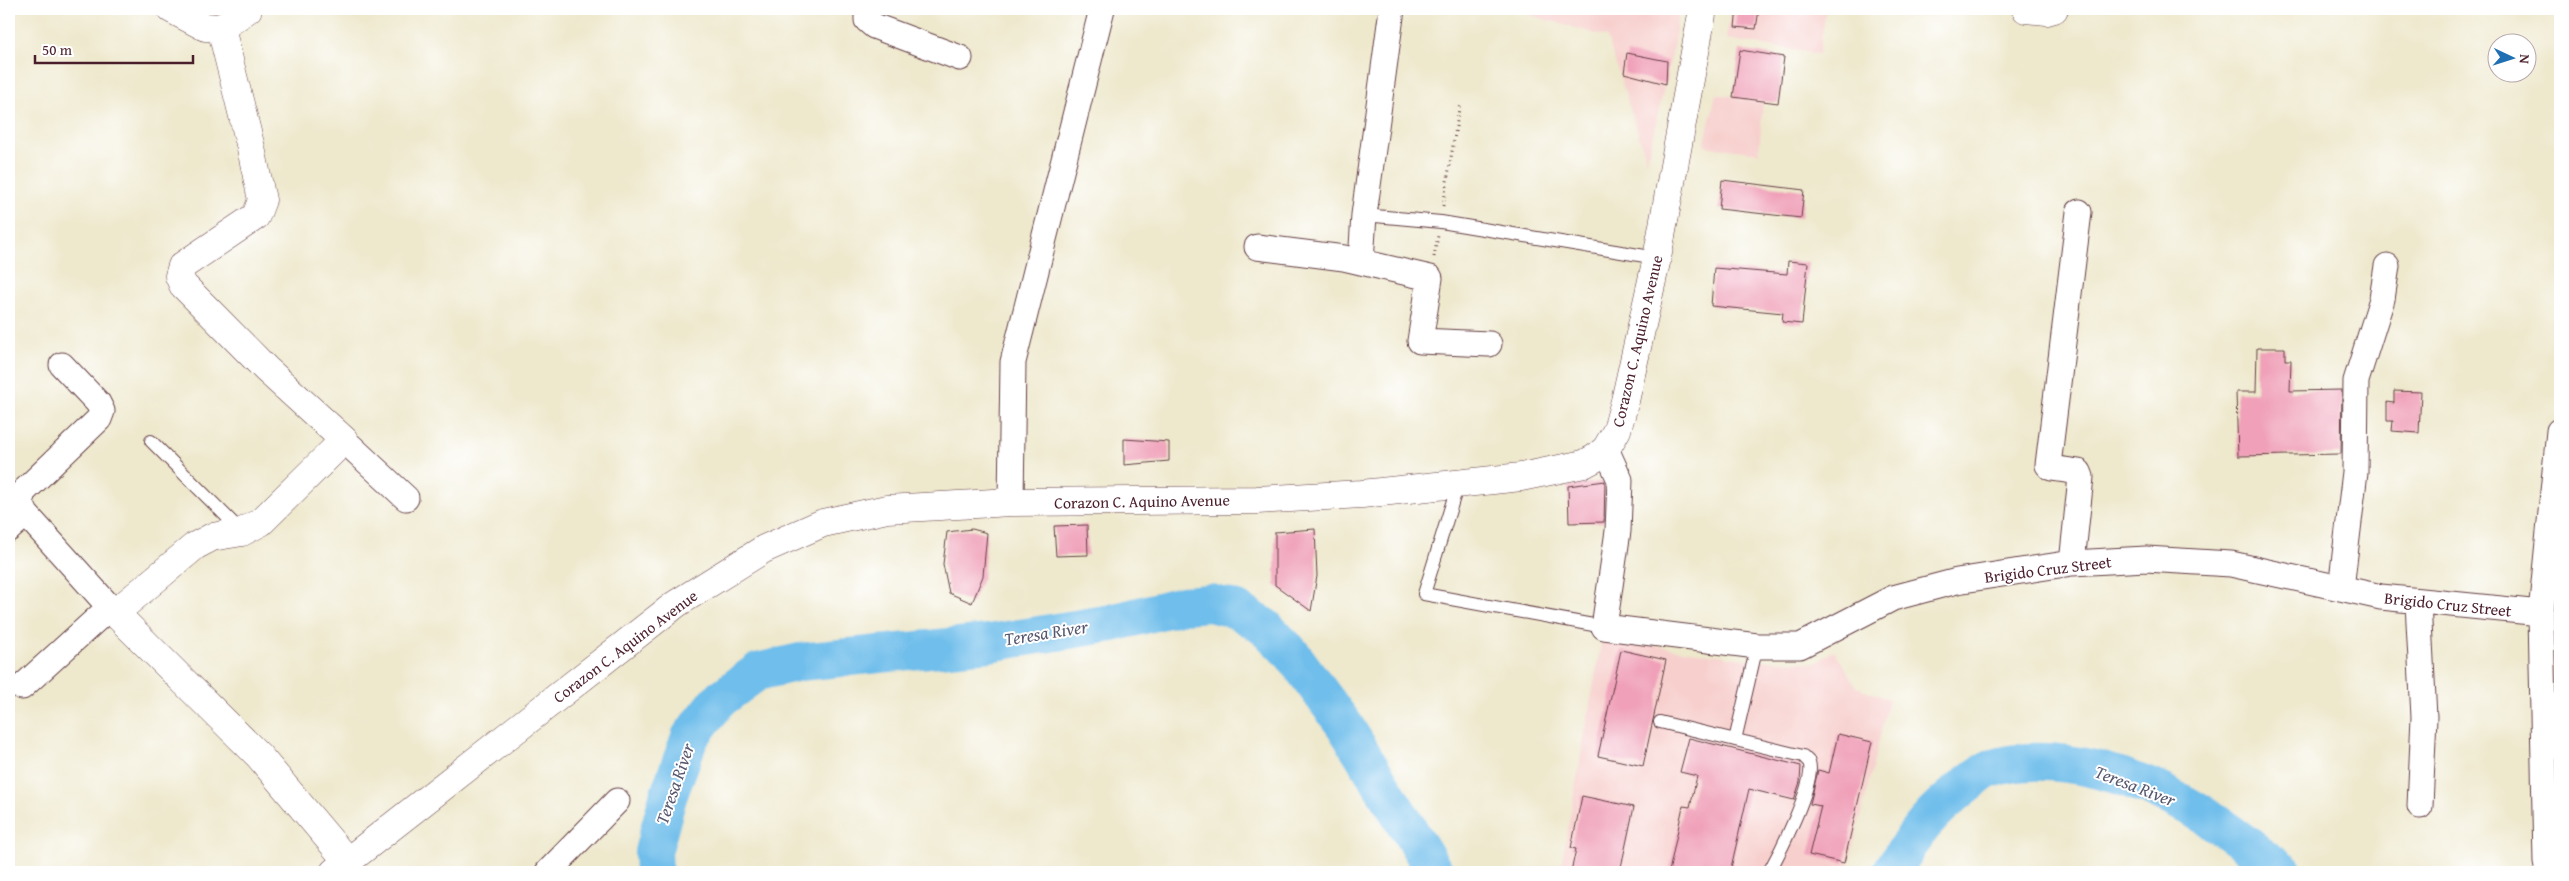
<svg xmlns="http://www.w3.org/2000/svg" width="2569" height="881" viewBox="0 0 2569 881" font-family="'Gentium Book Plus',serif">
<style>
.built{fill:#f7d0ce}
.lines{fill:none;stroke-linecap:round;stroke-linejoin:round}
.river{stroke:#70beeb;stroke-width:38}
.building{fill:#f0a1b9}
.service-casing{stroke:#633d43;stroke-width:14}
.minor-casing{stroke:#633d43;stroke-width:27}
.tertiary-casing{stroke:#633d43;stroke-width:29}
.primary-casing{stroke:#633d43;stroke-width:29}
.path{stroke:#633d43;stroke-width:3;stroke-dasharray:1 4;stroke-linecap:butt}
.service{stroke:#fff;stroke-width:12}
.minor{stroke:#fff;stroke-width:25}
.tertiary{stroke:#fff;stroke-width:28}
.primary{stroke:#fff;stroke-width:28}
.labels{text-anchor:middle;stroke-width:4;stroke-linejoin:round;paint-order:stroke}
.street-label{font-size:16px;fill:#4a1f2b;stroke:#fff}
.water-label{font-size:18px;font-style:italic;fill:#57576e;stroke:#fff}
</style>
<rect width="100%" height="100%" fill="#fff"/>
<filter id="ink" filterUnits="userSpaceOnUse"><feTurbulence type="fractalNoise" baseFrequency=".02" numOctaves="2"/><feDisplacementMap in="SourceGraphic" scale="10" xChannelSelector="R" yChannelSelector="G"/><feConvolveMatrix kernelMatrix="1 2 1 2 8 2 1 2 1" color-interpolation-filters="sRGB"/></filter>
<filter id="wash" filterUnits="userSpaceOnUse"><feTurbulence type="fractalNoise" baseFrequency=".0096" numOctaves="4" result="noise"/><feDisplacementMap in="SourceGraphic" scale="20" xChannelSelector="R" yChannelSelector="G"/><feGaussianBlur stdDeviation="1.12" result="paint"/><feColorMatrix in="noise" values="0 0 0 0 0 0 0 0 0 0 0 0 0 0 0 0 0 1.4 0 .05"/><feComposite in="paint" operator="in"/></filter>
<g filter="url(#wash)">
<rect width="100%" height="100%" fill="#eee8cc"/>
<path class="built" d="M1509 9H1679L1673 49 1647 161 1607 37Z
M1731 9H1826L1819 54 1726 39Z
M1716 94 1763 101 1759 153 1704 146Z
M1602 638 1744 659 1816 663 1834 650 1857 687 1889 699 1847 872H1560Z"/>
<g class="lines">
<path class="river" d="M654 872 653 852 668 797 690 737 719 700 757 672 800 662 989 643 1112 623 1183 605 1210 603 1237 610 1265 627 1292 654 1345 726 1435 872
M1891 872C1914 834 1932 811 1968 784 1975 779 1982 772 1990 769 2055 747 2144 779 2200 813 2230 830 2256 853 2284 872"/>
</g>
<g id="blocks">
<path class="building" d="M1737 9H1759L1756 29 1735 27Z
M1740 50 1784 57 1778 103 1733 97Z
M1627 53 1667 61 1666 84 1624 73Z
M1722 180 1804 190 1801 218 1719 209Z
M1788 261 1808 263 1802 324 1782 322 1783 313 1711 306 1714 268 1787 274Z
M2257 348H2285V360H2291L2290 391 2342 390 2341 454 2238 456 2236 392H2256Z
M2394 391 2421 392 2419 433 2392 431 2393 421H2387V402L2394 403Z
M1124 439 1169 442V461L1124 465Z
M1605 481 1604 522 1569 523 1568 486Z
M1087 525 1088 555 1056 556 1054 526Z
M972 529 987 533 983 576 972 603 949 593 943 564 947 532Z
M1315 529 1317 576 1311 611 1275 585V532Z
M1621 650 1666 660 1643 766 1598 756Z
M1838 734 1872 742 1844 863 1809 855 1821 806 1810 804 1818 770 1829 773Z
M1689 738 1801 766 1800 782 1794 800 1749 789 1730 872H1669L1683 806 1690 807 1697 776 1680 772Z
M1582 796 1634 807 1620 872H1571L1576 849 1571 848Z"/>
</g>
</g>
<g filter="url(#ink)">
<use href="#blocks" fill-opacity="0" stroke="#633d43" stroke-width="1"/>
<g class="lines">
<g class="service-casing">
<path id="service" d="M1364 215 1441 222 1657 258
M151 441 242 532
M1458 484 1424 594 1604 627
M1660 722 1803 756C1805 758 1807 760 1809 762 1817 780 1779 854 1769 872
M1735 740 1757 646"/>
</g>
<g class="minor-casing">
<path id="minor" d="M867 9V20L874 26 960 58
M1257 247 1344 258 1430 278 1420 341 1489 344
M1361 262 1364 215 1392 9
M344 440 406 498
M1606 449 1620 480 1618 531 1604 627 1757 646H1800L1893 598 1957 581 2072 563 2146 559 2231 564 2381 597 2541 613 2546 862 2560 865
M1011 502 1013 362 1102 9
M26 514 21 503 22 493 99 419 102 411 98 403 62 365
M9 529 26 514 115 613
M2072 563 2081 477 2079 472 2051 468 2048 465 2079 212
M2341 588 2355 472 2356 381 2382 299 2387 266
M2418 603 2424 717 2420 806
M2541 613 2559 431
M22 687 110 607
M548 872 617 801"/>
</g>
<g class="tertiary-casing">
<path id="tertiary" d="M171 9 205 27 221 28
M2026 9 2047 11 2054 9
M221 28 251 148 262 200 256 216 182 266 179 276 183 285 266 369 344 440 261 522 242 532 212 537 195 546 115 613 259 756 348 862
M221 28 248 9"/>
</g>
<g class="primary-casing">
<path id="primary" d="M334 872 676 604 764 549 823 523 887 509 1011 502 1257 500 1362 494 1521 477 1584 464 1595 458 1606 449 1617 430 1625 401 1657 258 1703 9"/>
</g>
<path class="path" d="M1443 206 1460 103
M1434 257 1438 236"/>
<use href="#service" class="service"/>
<use href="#minor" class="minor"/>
<use href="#tertiary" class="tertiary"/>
<use href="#primary" class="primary"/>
</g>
</g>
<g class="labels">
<g class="street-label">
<text transform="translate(1637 341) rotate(-77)" y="6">Corazon C. Aquino Avenue</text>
<text transform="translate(1142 501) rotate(-1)" y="6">Corazon C. Aquino Avenue</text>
<text transform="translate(2048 569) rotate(-7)" y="6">Brigido Cruz Street</text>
<text transform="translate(2448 604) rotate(6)" y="6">Brigido Cruz Street</text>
<text transform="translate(625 646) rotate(-37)" y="6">Corazon C. Aquino Avenue</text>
</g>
<g class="water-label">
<text transform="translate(1046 633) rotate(-9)" y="6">Teresa River</text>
<text transform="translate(675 784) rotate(-71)" y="6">Teresa River</text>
<text transform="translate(2135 786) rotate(21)" y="6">Teresa River</text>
</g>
</g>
<rect width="2569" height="881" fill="none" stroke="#fff" stroke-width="30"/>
<g transform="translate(2512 58) rotate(94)"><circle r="24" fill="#ffffff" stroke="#b7a5aa"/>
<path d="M0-4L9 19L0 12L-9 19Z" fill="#1f6fb2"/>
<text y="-8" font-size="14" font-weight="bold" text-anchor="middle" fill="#4a1f2b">N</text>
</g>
<path d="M35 55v8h158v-8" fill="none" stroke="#4a1f2b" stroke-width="2.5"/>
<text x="42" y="55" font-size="15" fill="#4a1f2b" stroke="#ffffff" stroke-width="4" paint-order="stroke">50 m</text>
</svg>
